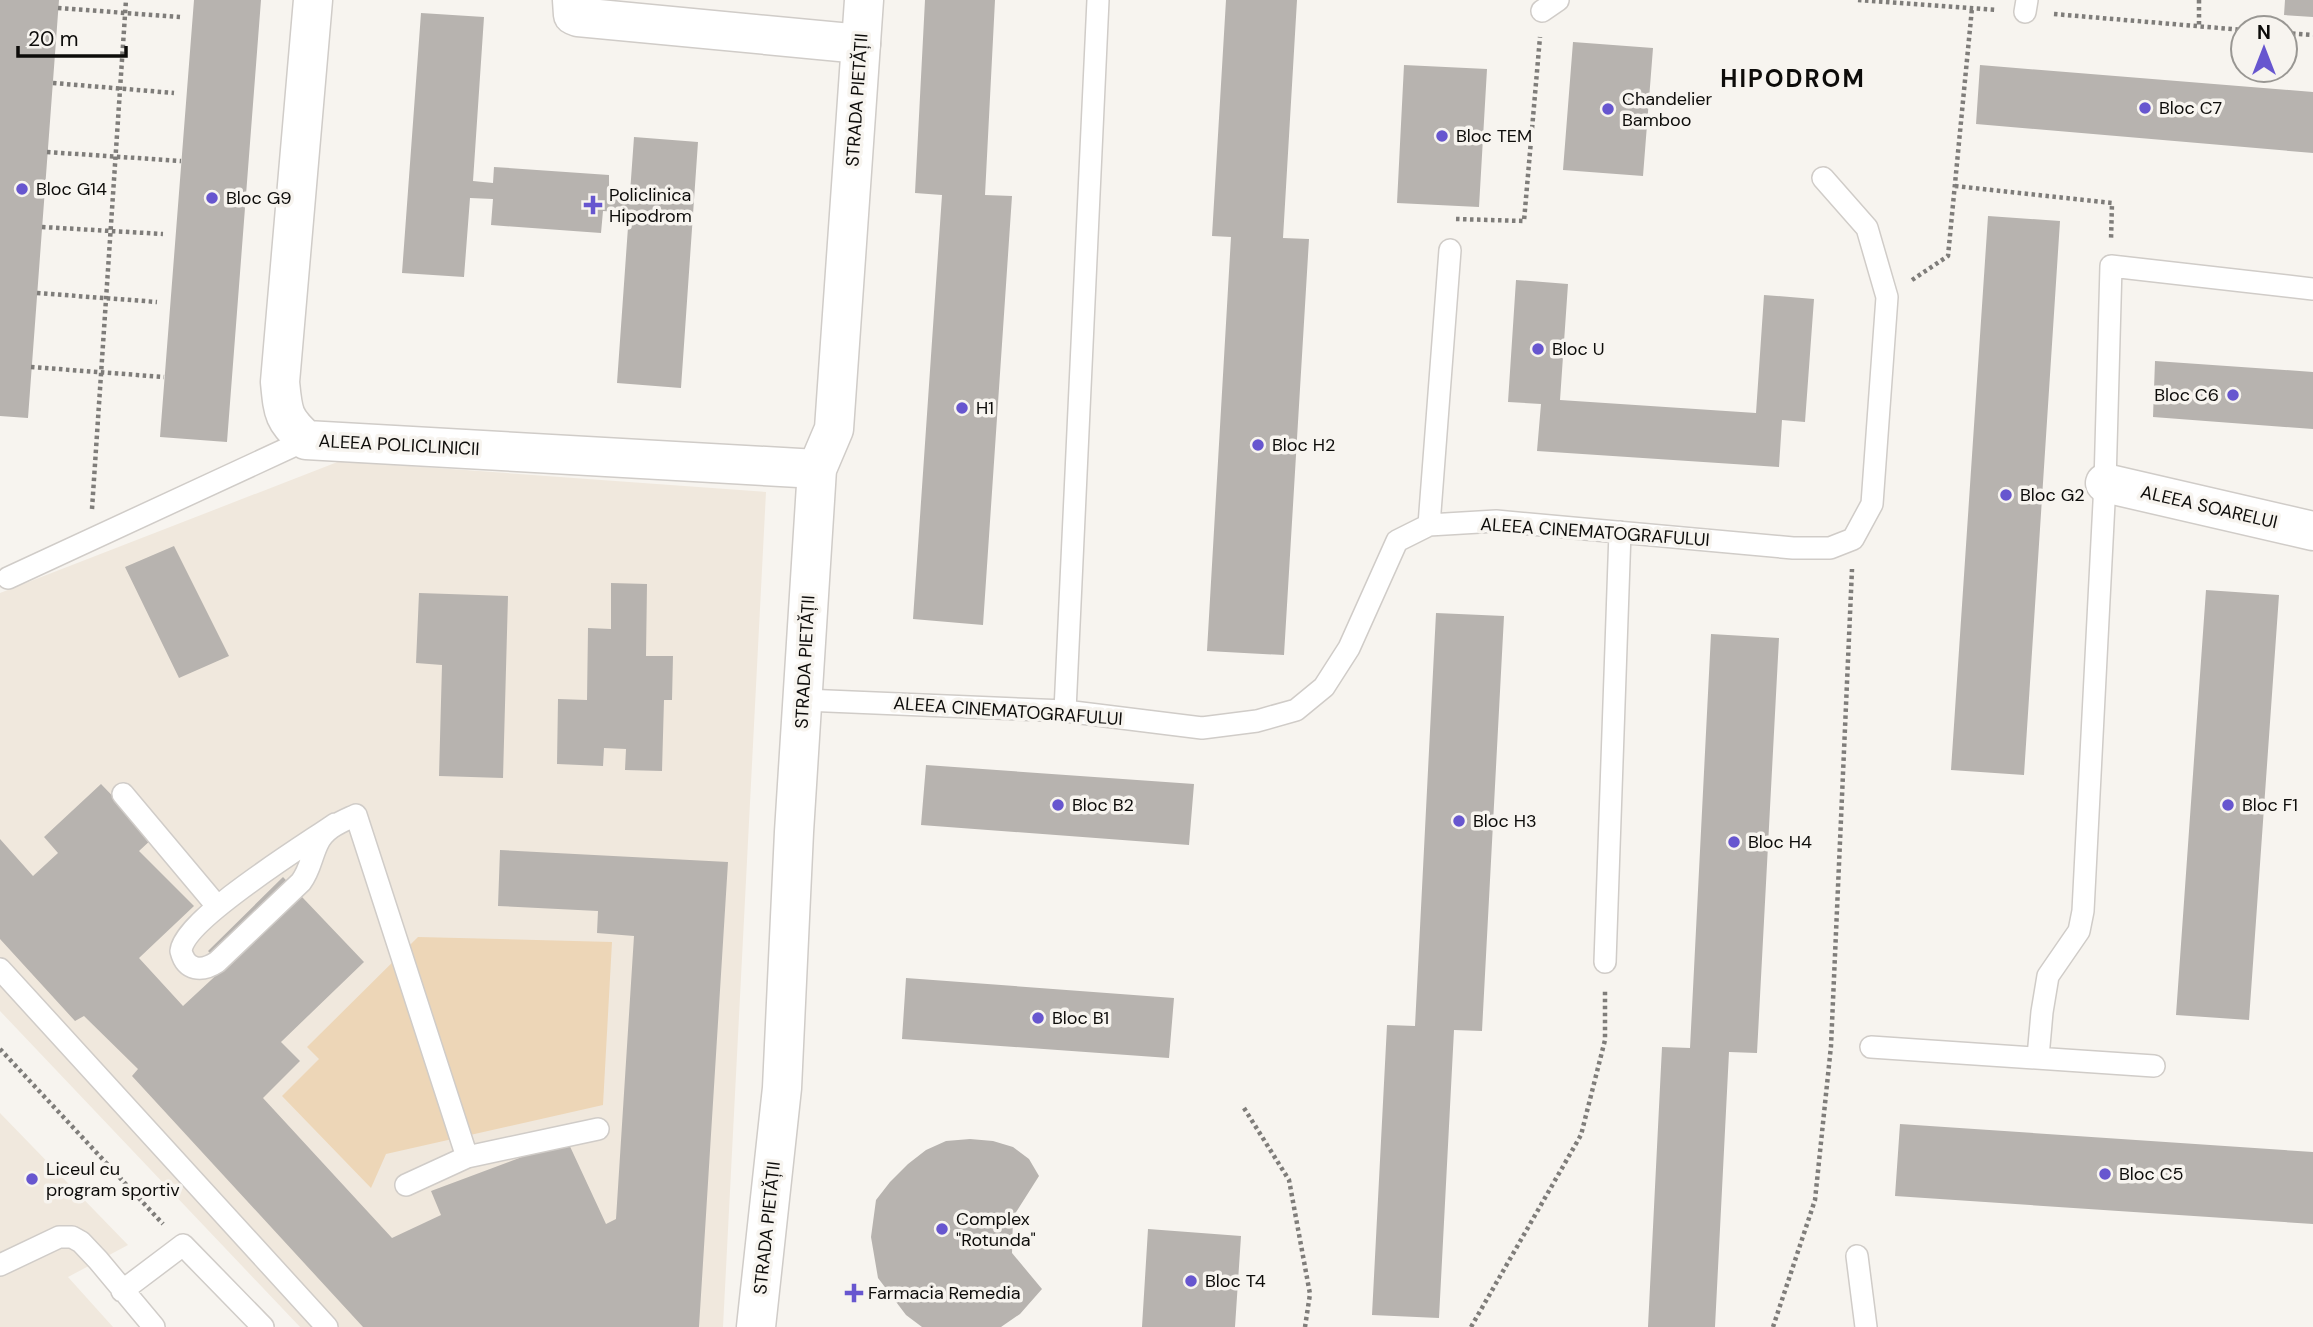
<svg xmlns="http://www.w3.org/2000/svg" width="2313" height="1327" viewBox="0 0 2313 1327" font-family="'DM Sans',sans-serif">
<style>
.built{fill:#f0e8dd}
.green{fill:#edd6b7}
.building{fill:#b7b3af}
.lines{fill:none;stroke-linecap:round;stroke-linejoin:round}
.service-casing{stroke:#d0ccc8;stroke-width:24}
.minor-casing{stroke:#d0ccc8;stroke-width:41}
.tertiary-casing{stroke:#d0ccc8;stroke-width:41}
.path{stroke:#7f7d7a;stroke-width:4.5;stroke-dasharray:3.5 3.5;stroke-linecap:butt}
.service{stroke:#fff;stroke-width:21}
.minor{stroke:#fff;stroke-width:38}
.tertiary{stroke:#fff;stroke-width:38}
.poi-dot{fill:#6756cf;stroke:#f7f4ef;stroke-width:2.5}
.labels{text-anchor:middle;stroke-width:7;stroke-linejoin:round;paint-order:stroke}
.poi-label{font-size:18px;fill:#0d0c0a;stroke:#f7f4ef;text-anchor:start}
.street-label{font-size:18px;fill:#0d0c0a;stroke:#f7f4ef}
.district-label{font-size:24px;font-weight:bold;letter-spacing:2px;fill:#0d0c0a;stroke:#f7f4ef}
</style>
<rect width="100%" height="100%" fill="#f7f4ef"/>
<path class="built" d="M340 461 766 492 723 1327H300L0 1011V593Z
M0 1113 128 1245 68 1277 113 1327H0Z"/>
<path class="green" d="M418 937 612 942 603 1105 386 1154 371 1188 282 1096 319 1059 307 1047Z"/>
<path class="building" d="M0 0H59L28 418 0 416Z
M194 0H261L227 442 160 437Z
M925 0H995L985 195 1012 196 983 625 913 619 942 195 915 193Z
M1226 0H1297L1283 238 1309 239 1284 655 1207 651 1231 237 1212 236Z
M2285 0H2313V17L2284 15Z
M421 13 484 17 473 181 493 183 494 167 609 175V192L630 193 634 137 698 142 681 388 617 383 629 213 603 211 601 233 491 225 493 199 470 198 464 277 402 273Z
M1573 42 1653 48 1643 176 1563 170Z
M1404 65 1487 69 1479 207 1397 203Z
M1980 65 2313 92V153L1976 124Z
M1988 216 2060 221 2024 775 1951 770Z
M1516 280 1568 284 1560 400 1756 413 1764 295 1814 299 1805 422 1782 420 1779 467 1537 451 1541 404 1508 402Z
M2155 361 2313 372V429L2153 417Z
M174 546 229 656 179 678 125 567Z
M611 583 647 584 646 656H673L672 700H664L662 771 625 770 626 749 604 748 603 766 557 764 558 699 587 700 588 628 611 629Z
M2206 590 2279 595 2249 1020 2176 1015Z
M419 593 508 596 503 778 439 776 442 665 416 663Z
M1436 613 1504 616 1482 1031 1454 1030 1439 1318 1372 1315 1387 1025 1415 1026Z
M1711 634 1779 638 1757 1053 1729 1052 1715 1327H1648L1662 1047 1690 1048Z
M926 765 1194 784 1189 845 921 825Z
M101 784 153 838 139 851 194 906 139 958 183 1006 224 968 208 951 283 877 364 962 281 1042 300 1061 263 1098 392 1238 441 1215 431 1191 567 1140 606 1224 616 1219 634 936 597 933 598 911 498 906 500 850 728 862 699 1327H363L132 1076 138 1069 84 1016 75 1021 0 939V839L33 876 58 853 44 837Z
M906 978 1174 998 1169 1058 902 1039Z
M1900 1124 2313 1152V1224L1895 1196Z
M970 1139 993 1141 1013 1147 1029 1159 1039 1176 1013 1217 1012 1253 1042 1289 1020 1314 1001 1327H922L906 1315 878 1278 871 1237 876 1200 890 1182 908 1164 926 1150 946 1141Z
M1148 1229 1241 1236 1235 1327H1142Z"/>
<g class="lines">
<g class="service-casing">
<path id="service" d="M1542 11 1558 0
M2025 12 2027 0
M1429 525 1450 250
M8 578 306 440
M804 700 1065 711 1202 728 1257 721 1296 710 1324 687 1349 648 1397 541 1429 525 1496 521 1793 548H1830L1853 539 1872 504 1887 297 1867 228 1823 178
M1065 711 1098 0
M123 794 217 906
M335 824C305 845 184 919 181 951 186 971 202 972 217 962L301 882C310 870 311 858 317 845 324 828 341 822 356 815L467 1157 406 1185
M1605 962 1620 532
M0 969 327 1327
M1871 1047 2154 1066
M2038 1057 2042 1012 2048 976 2079 931 2083 911 2105 483 2111 266 2313 289
M467 1157 598 1129
M1857 1256 1866 1327
M0 1265 59 1237H72L81 1242 98 1260 154 1327
M122 1291 183 1245 263 1327"/>
</g>
<g class="minor-casing">
<path id="minor" d="M313 0 280 382C283 413 283 419 306 440L817 469
M572 0 573 15 578 17 861 44
M2105 483 2313 531"/>
</g>
<g class="tertiary-casing">
<path id="tertiary" d="M756 1327 782 1088 794 832 817 469 834 429 864 0"/>
</g>
<path class="path" d="M1858 0 1997 10
M2199 0V26
M58 8 180 17
M2054 14 2243 30
M2285 33 2313 35
M53 83 174 93
M47 152 181 161
M1955 186 2112 203 2111 240
M1456 219 1524 221 1540 37
M42 227 163 234
M1912 280 1948 256 1972 8
M37 293 157 302
M31 367 164 377
M92 509 126 0
M0 1049 163 1224
M1244 1108 1289 1180 1310 1294 1305 1327
M1471 1327 1581 1135 1605 1040V989
M1773 1327 1815 1200 1831 1046 1852 569"/>
<use href="#service" class="service"/>
<use href="#minor" class="minor"/>
<use href="#tertiary" class="tertiary"/>
</g>
<g class="poi-dot">
<circle cx="2145" cy="108" r="7"/>
<circle cx="1608" cy="109" r="7"/>
<circle cx="1442" cy="136" r="7"/>
<circle cx="22" cy="189" r="7"/>
<circle cx="212" cy="198" r="7"/>
<path d="M589.5 194.5h7v7h7v7h-7v7h-7v-7h-7v-7h7z"/>
<circle cx="1538" cy="349" r="7"/>
<circle cx="2233" cy="395" r="7"/>
<circle cx="962" cy="408" r="7"/>
<circle cx="1258" cy="445" r="7"/>
<circle cx="2006" cy="495" r="7"/>
<circle cx="1058" cy="805" r="7"/>
<circle cx="2228" cy="805" r="7"/>
<circle cx="1459" cy="821" r="7"/>
<circle cx="1734" cy="842" r="7"/>
<circle cx="1038" cy="1018" r="7"/>
<circle cx="2105" cy="1174" r="7"/>
<circle cx="32" cy="1179" r="7"/>
<circle cx="942" cy="1229" r="7"/>
<circle cx="1191" cy="1281" r="7"/>
<path d="M850.5 1282.5h7v7h7v7h-7v7h-7v-7h-7v-7h7z"/>
</g>
<g class="labels">
<g class="poi-label">
<text x="1622" y="105">Chandelier<tspan x="1622" dy="21">Bamboo</tspan></text>
<text x="2159" y="114">Bloc C7</text>
<text x="1456" y="142">Bloc TEM</text>
<text x="36" y="195">Bloc G14</text>
<text x="609" y="201">Policlinica<tspan x="609" dy="21">Hipodrom</tspan></text>
<text x="226" y="204">Bloc G9</text>
<text x="1552" y="355">Bloc U</text>
<text x="2219" y="401" text-anchor="end">Bloc C6</text>
<text x="976" y="414">H1</text>
<text x="1272" y="451">Bloc H2</text>
<text x="2020" y="501">Bloc G2</text>
<text x="1072" y="811">Bloc B2</text>
<text x="2242" y="811">Bloc F1</text>
<text x="1473" y="827">Bloc H3</text>
<text x="1748" y="848">Bloc H4</text>
<text x="1052" y="1024">Bloc B1</text>
<text x="46" y="1175">Liceul cu<tspan x="46" dy="21">program sportiv</tspan></text>
<text x="2119" y="1180">Bloc C5</text>
<text x="956" y="1225">Complex<tspan x="956" dy="21">"Rotunda"</tspan></text>
<text x="1205" y="1287">Bloc T4</text>
<text x="868" y="1299">Farmacia Remedia</text>
</g>
<g class="street-label">
<text transform="translate(857 100) rotate(-86)" y="6">STRADA PIETĂȚII</text>
<text transform="translate(399 445) rotate(3)" y="6">ALEEA POLICLINICII</text>
<text transform="translate(2209 507) rotate(13)" y="6">ALEEA SOARELUI</text>
<text transform="translate(1595 532) rotate(4)" y="6">ALEEA CINEMATOGRAFULUI</text>
<text transform="translate(805 662) rotate(-87)" y="6">STRADA PIETĂȚII</text>
<text transform="translate(1008 711) rotate(4)" y="6">ALEEA CINEMATOGRAFULUI</text>
<text transform="translate(767 1228) rotate(-84)" y="6">STRADA PIETĂȚII</text>
</g>
<g class="district-label">
<text x="1793" y="87">HIPODROM</text>
</g>
</g>
<g transform="translate(2264 49)"><circle r="33" fill="#f7f4ef" stroke="#999793" stroke-width="2"/>
<path d="M0-5L12 26L0 18L-12 26Z" fill="#6756cf"/>
<text y="-10" font-size="19" font-weight="bold" text-anchor="middle" fill="#0d0c0a">N</text>
</g>
<path d="M18 46v10h108v-10" fill="none" stroke="#0d0c0a" stroke-width="3.5"/>
<text x="28" y="46" font-size="21" fill="#0d0c0a" stroke="#f7f4ef" stroke-width="5" paint-order="stroke">20 m</text>
</svg>
